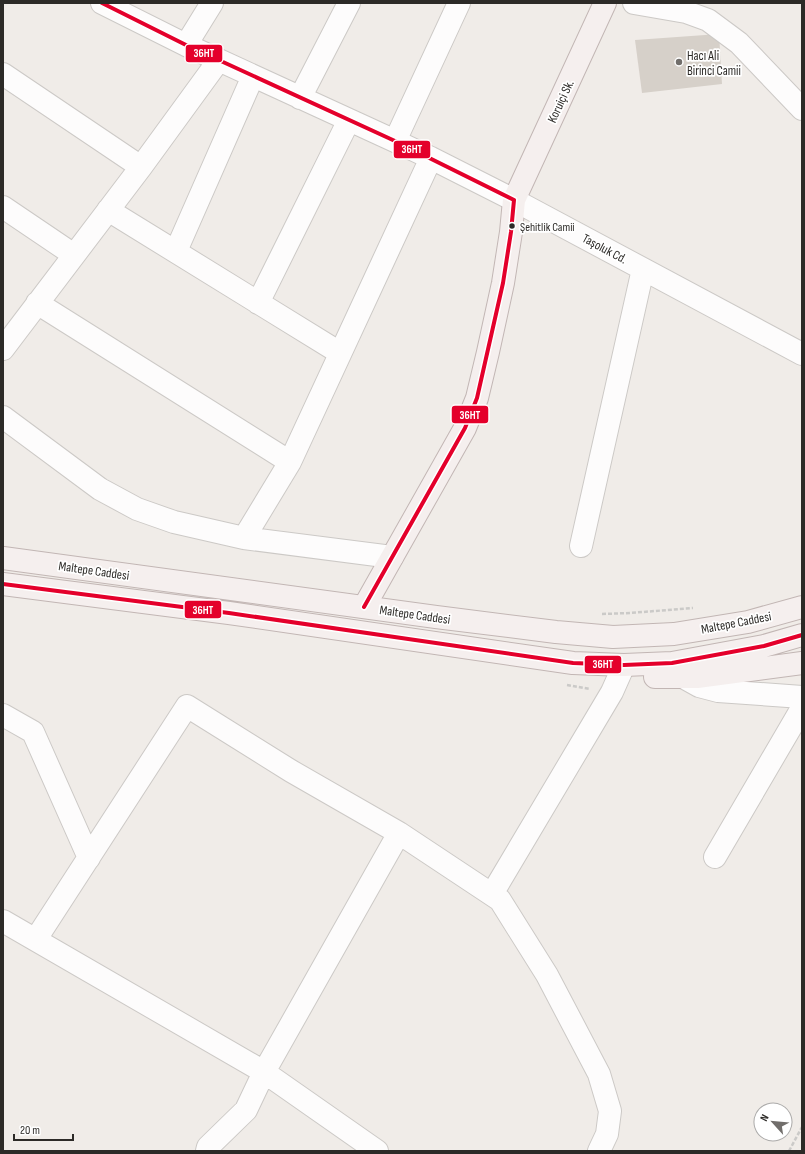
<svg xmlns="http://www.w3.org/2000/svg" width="805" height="1154" viewBox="0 0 805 1154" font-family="'Sofia Sans Condensed',sans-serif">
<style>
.building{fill:#d6d0c9}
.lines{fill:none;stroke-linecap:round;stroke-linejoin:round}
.minor-casing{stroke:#ccc9c6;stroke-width:24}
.major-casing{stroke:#c2b6b4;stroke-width:24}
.path{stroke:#cbcac8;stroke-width:2.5;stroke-dasharray:4 2;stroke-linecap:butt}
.minor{stroke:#fdfcfc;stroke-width:22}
.major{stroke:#f5efee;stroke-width:22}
.bus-1-casing{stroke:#fff;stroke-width:7}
.bus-1{stroke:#e4002b;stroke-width:4}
.poi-dot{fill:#716e6b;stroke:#fff;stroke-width:1.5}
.bus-dot{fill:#2c2a27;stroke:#fff;stroke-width:1.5}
.labels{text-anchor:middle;stroke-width:3.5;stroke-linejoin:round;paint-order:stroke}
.bus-label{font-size:12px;fill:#2c2a27;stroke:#fff;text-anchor:start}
.poi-label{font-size:13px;fill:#2c2a27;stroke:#fff;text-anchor:start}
.street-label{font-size:13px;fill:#2c2a27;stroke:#fff}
.line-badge{stroke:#fff;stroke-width:1.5}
.badge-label{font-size:11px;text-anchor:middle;font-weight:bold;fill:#fff}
</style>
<rect width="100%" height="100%" fill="#f0ece8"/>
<path class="building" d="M719 34 722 84 642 93 635 40Z"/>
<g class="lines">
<g class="minor-casing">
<path id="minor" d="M102 3 186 45 395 141 431 158 514 200 802 354
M634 3 686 12 708 20 739 43 802 109
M186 45 212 3
M3 74 141 167
M300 98 349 3
M395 141 459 3
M3 207 74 255
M108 210 340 353
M176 251 253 76
M37 303 290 462
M258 303 349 120
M3 349 141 167 219 60
M3 417 100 489 137 509 174 522 244 538 392 557
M244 538 290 462 431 158
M581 546 643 269
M681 676 699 686 718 691 802 697
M3 715 33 732 89 858
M715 857 802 708
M492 894 612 692 624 665
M3 921 264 1072 377 1151
M36 939 187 706 291 771 399 833 500 900 547 975 599 1074 610 1111 607 1134 599 1151
M207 1151 208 1147 246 1110 264 1072 399 833"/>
</g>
<g class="major-casing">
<path id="major" d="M3 558 436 617 556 632 613 637 674 634 748 622 802 607
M3 584 229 613 573 663 624 665 672 663 764 646 802 635
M364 607 465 428 477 398 488 352 503 283 511 232 514 200 605 3
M655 677H697L802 663"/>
</g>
<path class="path" d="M602 614 630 613 693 608
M567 685 590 689
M789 1151 802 1127"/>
<use href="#minor" class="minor"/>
<use href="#major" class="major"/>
<g class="bus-1-casing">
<path id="bus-1" d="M102 3 186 45 395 141 514 200
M3 584 229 613 573 663 624 665 672 663 764 646 802 635
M364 607 465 428 477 398 503 283 511 232 514 200"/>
</g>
<use href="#bus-1" class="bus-1"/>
</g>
<circle class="poi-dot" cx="679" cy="62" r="4"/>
<circle class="bus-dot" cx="512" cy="226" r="3.5"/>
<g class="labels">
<g class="bus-label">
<text x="520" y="231">Şehitlik Camii</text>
</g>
<g class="poi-label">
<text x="687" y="60">Hacı Ali<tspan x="687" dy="15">Birinci Camii</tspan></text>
</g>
<g class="street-label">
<text transform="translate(560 101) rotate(-65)" y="5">Koruiçi Sk.</text>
<text transform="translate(605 248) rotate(28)" y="5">Taşoluk Cd.</text>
<text transform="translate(94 570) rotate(8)" y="5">Maltepe Caddesi</text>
<text transform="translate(415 614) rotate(8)" y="5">Maltepe Caddesi</text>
<text transform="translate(736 622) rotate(-11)" y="5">Maltepe Caddesi</text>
</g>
</g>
<g class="line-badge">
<rect x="185" y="44" width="38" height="19" rx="4" fill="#e4002b"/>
<rect x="393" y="140" width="38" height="19" rx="4" fill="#e4002b"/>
<rect x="451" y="405" width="38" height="19" rx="4" fill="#e4002b"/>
<rect x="184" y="600" width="38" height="19" rx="4" fill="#e4002b"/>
<rect x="584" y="655" width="38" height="19" rx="4" fill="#e4002b"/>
</g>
<g class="badge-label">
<text x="204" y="57">36HT</text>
<text x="412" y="153">36HT</text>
<text x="470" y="419">36HT</text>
<text x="203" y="614">36HT</text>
<text x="603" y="668">36HT</text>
</g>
<rect width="805" height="1154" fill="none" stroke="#2c2a27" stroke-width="8"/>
<g transform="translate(773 1122) rotate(297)"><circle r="19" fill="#ffffff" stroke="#abaaa9"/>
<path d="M0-3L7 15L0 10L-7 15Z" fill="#716e6b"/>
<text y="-6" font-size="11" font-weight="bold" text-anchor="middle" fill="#2c2a27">N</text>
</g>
<path d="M14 1134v6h59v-6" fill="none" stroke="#2c2a27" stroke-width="2"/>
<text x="20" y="1134" font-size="12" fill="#2c2a27" stroke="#ffffff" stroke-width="3" paint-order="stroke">20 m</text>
</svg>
